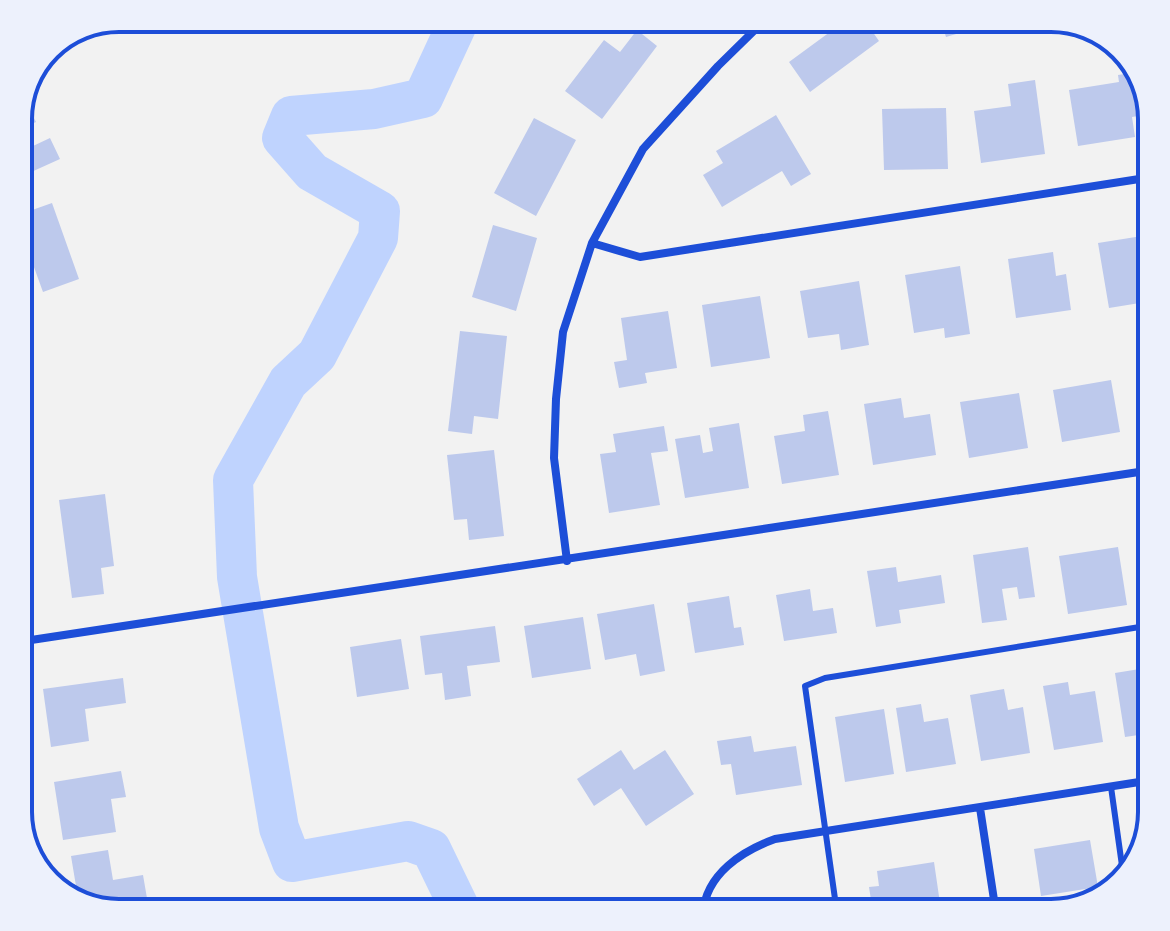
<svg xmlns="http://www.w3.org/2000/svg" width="1170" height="931" viewBox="0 0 1170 931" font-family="'Source Sans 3',sans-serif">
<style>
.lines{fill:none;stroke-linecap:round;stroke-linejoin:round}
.river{stroke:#bfd3fe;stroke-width:40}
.building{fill:#bdc9ec}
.service{stroke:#1d4ed8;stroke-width:6}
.minor{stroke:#1d4ed8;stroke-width:8}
.rim{fill:none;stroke:#1d4ed8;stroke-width:4}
</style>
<rect width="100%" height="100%" fill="#f2f2f2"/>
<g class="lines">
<path class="river" d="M460 18 423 98 374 109 291 116 282 138 312 172 380 211 378 238 317 355 288 382 233 480 237 577 279 828 292 862 408 841 431 849 462 913"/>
</g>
<path class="building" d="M662 18H688L671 31Z
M849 18H863L879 41 810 92 789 62Z
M940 18H970L973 29 946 37Z
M637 30 657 46 602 119 565 91 604 40 620 52Z
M1131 73 1150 114 1132 117 1135 137 1078 146 1069 90 1119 82 1118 75Z
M1035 80 1045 154 981 163 974 111 1011 106 1008 84Z
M27 104 36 122 25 127 33 146 50 138 60 159 18 178V112Z
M946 108 948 169 884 170 882 109Z
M776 115 811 174 791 186 782 171 722 207 703 175 723 163 716 151Z
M534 118 576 140 536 216 494 193Z
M52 203 79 279 43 292 18 223V215Z
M493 225 537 238 516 311 472 297Z
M1142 236 1152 301 1109 308 1098 243Z
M1053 252 1056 276 1066 274 1071 310 1016 318 1008 259Z
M960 266 970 334 945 338 944 328 914 333 905 275Z
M859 281 869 345 841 350 839 334 808 338 800 291Z
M760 296 770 358 711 367 702 305Z
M668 311 677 368 645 373 647 383 619 388 614 362 627 360 621 318Z
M460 331 507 336 498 419 474 416 472 434 448 431Z
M1111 380 1120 432 1062 442 1053 390Z
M1019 393 1028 448 969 458 960 402Z
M901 398 904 418 930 414 936 455 873 465 864 404Z
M828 411 839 475 782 484 774 436 805 431 803 415Z
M739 423 749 488 685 498 675 439 700 435 703 453 713 451 709 428Z
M664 426 668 451 651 453 660 505 609 513 600 454 616 452 613 434Z
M494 450 504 536 469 540 467 519 454 520 447 455Z
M105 494 114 566 101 568 104 594 72 598 59 500Z
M1152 532V562H1150L1145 533Z
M1028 547 1035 597 1019 599 1017 587 1002 589 1007 620 982 623 973 555Z
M1118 547 1127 605 1068 614 1059 556Z
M896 567 898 582 941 575 945 603 899 610 901 623 876 627 867 571Z
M810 589 813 611 833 608 837 633 784 641 776 595Z
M729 596 734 628 741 627 744 645 695 653 687 603Z
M654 604 665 671 640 676 636 654 605 660 597 614Z
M583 617 591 669 532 678 524 626Z
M495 626 500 662 467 666 471 696 445 700 442 673 425 675 420 636Z
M401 639 409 689 357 697 350 647Z
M1152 667V733L1125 737 1115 673Z
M123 678 126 703 85 709 89 741 51 747 43 689Z
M1068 682 1070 695 1095 691 1103 742 1054 750 1043 686Z
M1004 689 1008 710 1023 707 1030 753 981 761 970 695Z
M921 704 924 722 948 718 956 764 906 772 896 708Z
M884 709 894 774 845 782 835 717Z
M751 736 754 752 796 746 802 785 736 795 731 764 721 765 717 741Z
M621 750 634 770 665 750 694 794 646 826 621 788 594 806 577 779Z
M121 771 126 797 111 799 116 832 63 840 54 782Z
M1090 840 1098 887 1041 896 1034 849Z
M108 850 113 880 143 875 148 904 110 910 78 898 71 856Z
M934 862 941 910 923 913H873L869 887 879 886 877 871Z
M795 906 796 913H759V911Z"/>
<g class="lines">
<path class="service" d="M1111 787 1124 880
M837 913 805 686 825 678 1152 625"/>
<path class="minor" d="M592 243 640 257 1152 177
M18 493 22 474 18 449
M567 561 554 458 556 399 563 332 592 243 643 149 718 66 767 18
M18 642 1152 470
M980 808 996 913
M703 913C706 874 742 851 775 839L1152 780"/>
</g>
<path d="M0 0H1170V931H0ZM119 32H1051A87 87 0 0 1 1138 119V812A87 87 0 0 1 1051 899H119A87 87 0 0 1 32 812V119A87 87 0 0 1 119 32Z" fill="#edf1fc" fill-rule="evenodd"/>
<path class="rim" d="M119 32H1051A87 87 0 0 1 1138 119V812A87 87 0 0 1 1051 899H119A87 87 0 0 1 32 812V119A87 87 0 0 1 119 32Z"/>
</svg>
